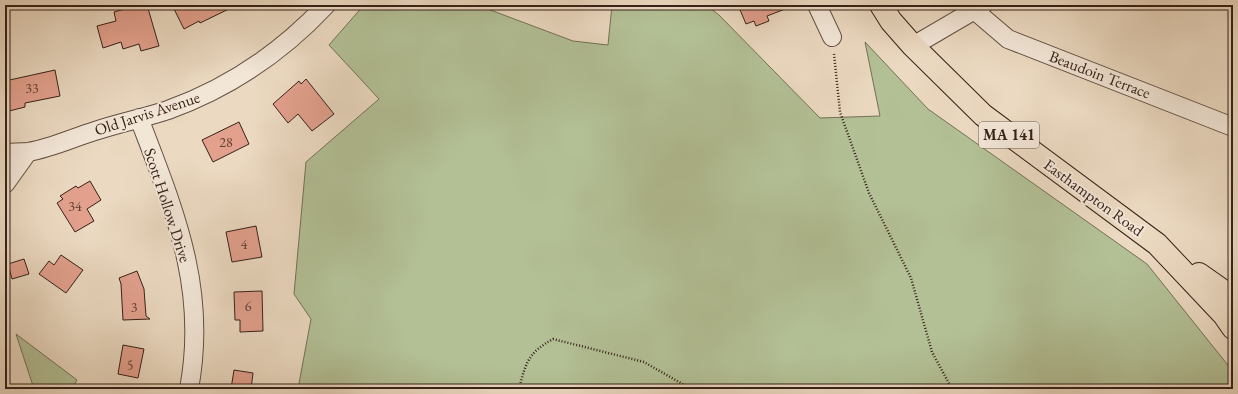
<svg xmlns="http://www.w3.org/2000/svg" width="1238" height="394" viewBox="0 0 1238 394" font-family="'EB Garamond',serif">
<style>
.green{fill:#b3c096;stroke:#747057}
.building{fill:#e2a08d;stroke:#362118}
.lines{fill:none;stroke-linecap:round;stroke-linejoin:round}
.street-casing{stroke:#634f42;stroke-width:20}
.primary-casing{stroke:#362118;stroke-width:24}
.path{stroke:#362118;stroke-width:2.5;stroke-dasharray:1 2;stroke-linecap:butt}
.street{stroke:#f2e6d7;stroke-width:18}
.primary{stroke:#ebd9c1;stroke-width:22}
.labels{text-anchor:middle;stroke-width:4;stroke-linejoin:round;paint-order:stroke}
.number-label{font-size:14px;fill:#614135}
.shield{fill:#f2e6d7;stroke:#6e5c51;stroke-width:1}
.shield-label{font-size:15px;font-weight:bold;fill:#362118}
.street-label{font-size:16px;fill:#362118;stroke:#f2e6d7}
</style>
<rect width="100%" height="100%" fill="#ebd9c1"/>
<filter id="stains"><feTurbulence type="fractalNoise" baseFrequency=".005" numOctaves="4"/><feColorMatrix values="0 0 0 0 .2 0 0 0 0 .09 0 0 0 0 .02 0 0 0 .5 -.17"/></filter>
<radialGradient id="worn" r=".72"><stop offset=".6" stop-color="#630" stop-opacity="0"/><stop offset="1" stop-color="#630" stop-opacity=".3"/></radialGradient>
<path class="green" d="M364 5H477L573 41 608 45 612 5H706L719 15 820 118 880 116 865 42 928 109 1147 264 1231 369 1233 373V389H298L311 319 294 294 306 162 379 99 329 45Z
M16 334 77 380 72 389H34Z"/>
<path class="building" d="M139 5H147L159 46 141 51 139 44 123 49 121 42 103 48 97 26 116 21 114 12Z
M172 5H237L200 23 199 21 184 29Z
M738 5H793V6L767 16 769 21 756 26 754 21 746 24Z
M55 70 60 96 25 103V107L5 112V81Z
M306 79 334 114 312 131 298 114 288 123 273 104 299 81 301 84Z
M239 122 249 144 213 162 202 140Z
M90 181 101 200 87 209 94 221 75 232 57 203 63 199 60 196 76 186 78 188Z
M256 226 262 257 232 262 226 232Z
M61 255 83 270 66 293 39 274 49 261 54 265Z
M24 259 29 274 12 279 8 264Z
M137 271 144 289 146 316 150 319 123 320 121 284 119 278Z
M262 291 263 331 240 332V320H235L234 292Z
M123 345 144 349 138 378 118 374Z
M234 370 253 373 251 389H231Z"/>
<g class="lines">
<g class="street-casing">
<path id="street" d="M817 5 832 37
M974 10 1008 39 1233 127
M913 46 983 5
M139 118C174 210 208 288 189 389
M5 153 28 152
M5 184 28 152C52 148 72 138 95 131 119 123 144 118 168 110 229 88 282 52 326 5"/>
</g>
<g class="primary-casing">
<path id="primary" d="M881 5 891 21 913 46 983 115 1157 244 1224 315 1233 328
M1199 274 1233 298"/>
</g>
<path class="path" d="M834 54 840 112 869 193 911 278 932 352 952 389
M519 389C526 362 528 353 553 339L644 362 691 389"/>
<use href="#street" class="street"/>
<use href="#primary" class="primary"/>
</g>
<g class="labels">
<g class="number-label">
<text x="32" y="93">33</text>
<text x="226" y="147">28</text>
<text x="75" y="211">34</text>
<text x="244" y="249">4</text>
<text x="248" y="311">6</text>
<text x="134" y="312">3</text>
<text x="130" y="370">5</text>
</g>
<rect class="shield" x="979" y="122" width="60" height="26" rx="3"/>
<g class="shield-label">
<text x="1009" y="140">MA 141</text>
</g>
<g class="street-label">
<text transform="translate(1100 74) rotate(21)" y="6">Beaudoin Terrace</text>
<text transform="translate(147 113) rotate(-18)" y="6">Old Jarvis Avenue</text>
<text transform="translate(1094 197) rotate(36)" y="6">Easthampton Road</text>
<text transform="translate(168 205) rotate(72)" y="6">Scott Hollow Drive</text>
</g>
</g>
<rect width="1238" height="394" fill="none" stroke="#ebd9c1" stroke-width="20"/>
<rect x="6" y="6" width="1226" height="382" fill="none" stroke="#362118" stroke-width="2"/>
<rect x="10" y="10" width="1218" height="374" fill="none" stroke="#362118"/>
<rect width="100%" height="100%" filter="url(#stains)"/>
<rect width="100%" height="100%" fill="url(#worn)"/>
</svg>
